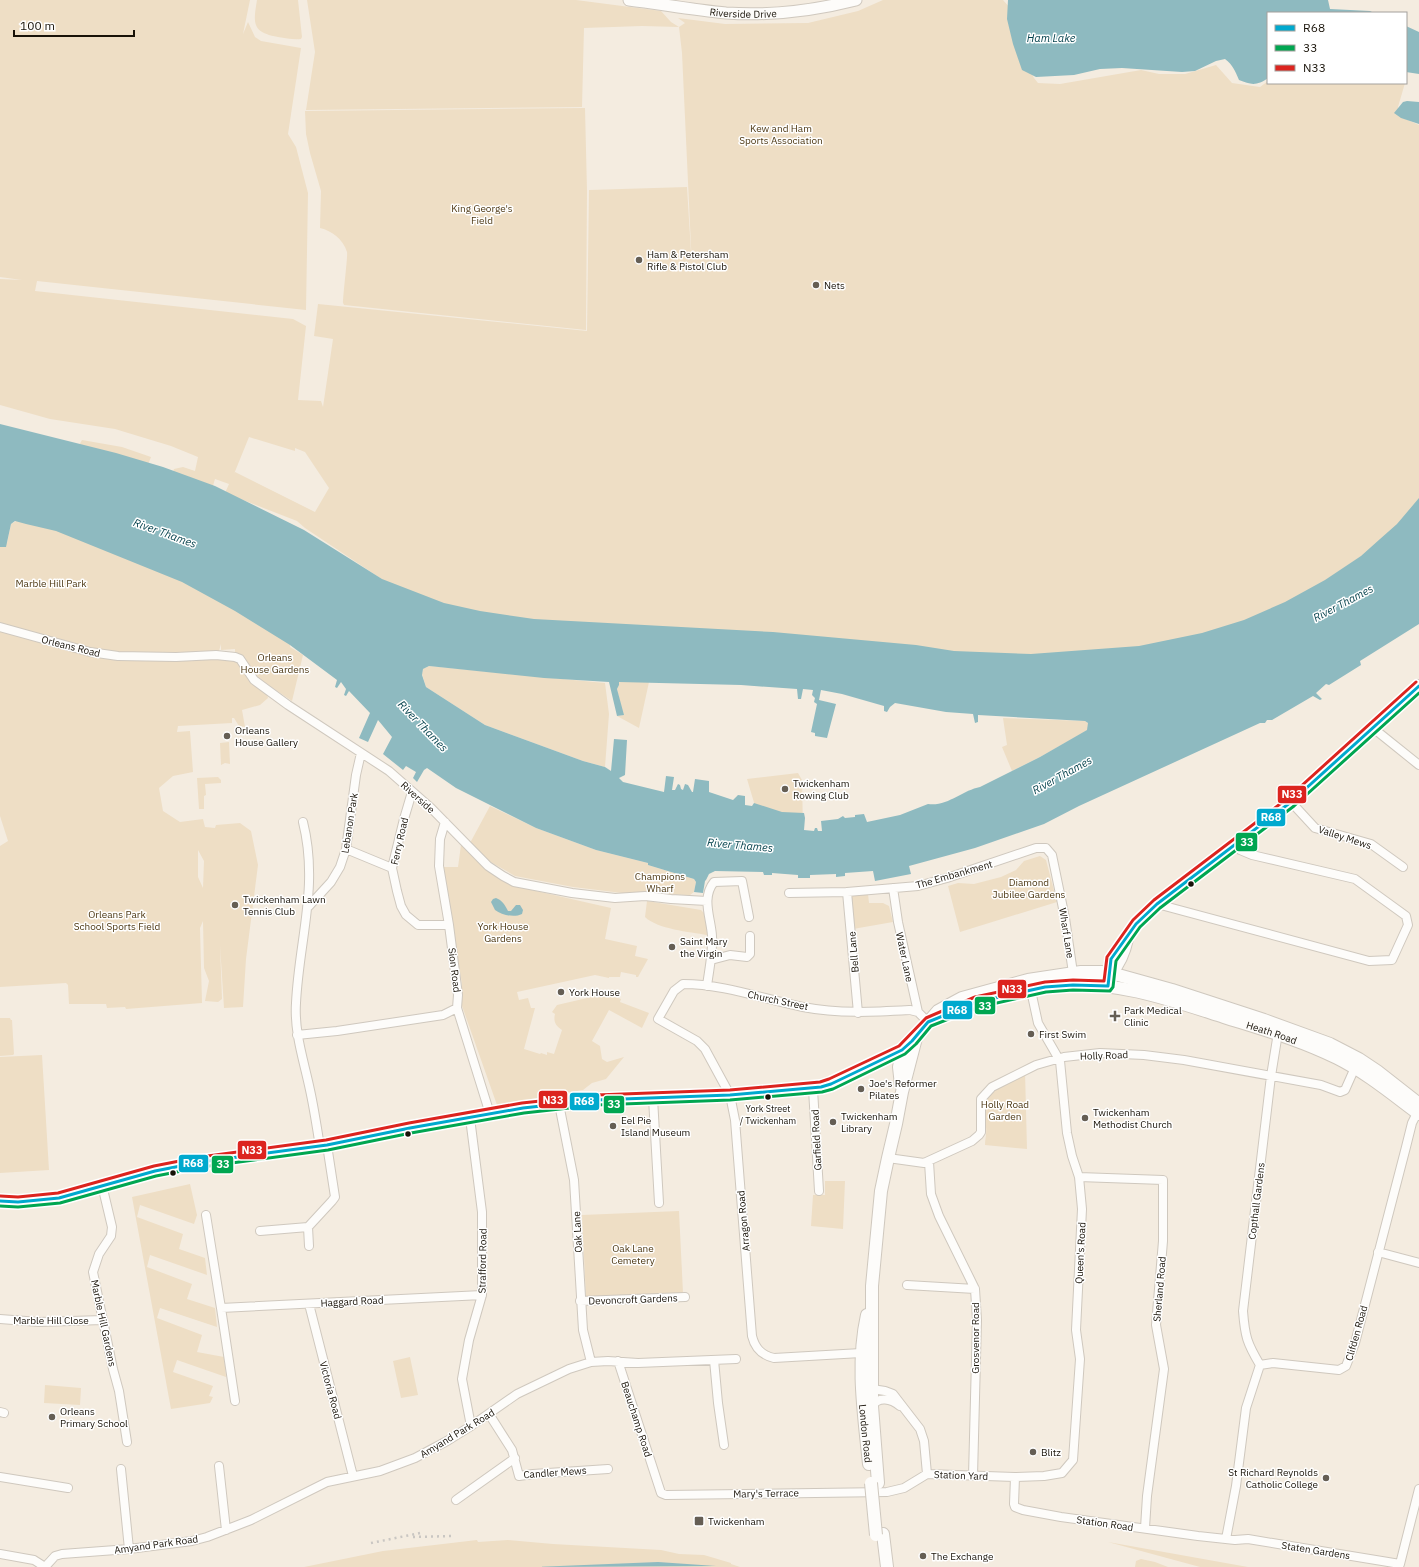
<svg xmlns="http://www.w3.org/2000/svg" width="1419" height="1567" viewBox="0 0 1419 1567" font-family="'IBM Plex Sans',sans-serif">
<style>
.green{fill:#eedec5;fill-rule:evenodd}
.water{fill:#8ebac0;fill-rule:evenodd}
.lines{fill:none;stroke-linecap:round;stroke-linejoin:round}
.street-casing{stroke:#cfc8be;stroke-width:10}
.secondary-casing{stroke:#cfc8be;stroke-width:13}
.primary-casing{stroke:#cfc8be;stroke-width:14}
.street{stroke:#fdfcfa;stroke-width:8}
.secondary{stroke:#fdfcfa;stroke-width:11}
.primary{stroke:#fdfcfa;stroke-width:12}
.rail{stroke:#c9c6c2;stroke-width:2.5;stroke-dasharray:2 4;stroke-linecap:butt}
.primary-bridge-casing{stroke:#cfc8be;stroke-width:14;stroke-linecap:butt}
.primary-bridge{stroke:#fdfcfa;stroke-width:12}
.bus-1-casing{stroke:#fff;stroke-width:6}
.bus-2-casing{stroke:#fff;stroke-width:6}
.bus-3-casing{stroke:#fff;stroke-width:6}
.bus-1{stroke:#00a9ce;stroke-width:3}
.bus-2{stroke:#00a651;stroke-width:3}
.bus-3{stroke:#dc241f;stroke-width:3}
.poi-dot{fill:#655e54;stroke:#fff;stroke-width:1.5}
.bus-dot{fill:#181208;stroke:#fff;stroke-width:1.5}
.labels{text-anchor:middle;stroke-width:3;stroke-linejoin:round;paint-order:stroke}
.bus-label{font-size:9px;fill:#181208;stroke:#fff}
.street-label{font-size:10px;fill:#181208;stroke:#fff}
.park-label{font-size:10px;fill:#4c3712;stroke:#fff}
.poi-label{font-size:10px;fill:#181208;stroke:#fff;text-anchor:start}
.water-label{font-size:11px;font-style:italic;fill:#003f4a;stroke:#fff}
.line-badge{stroke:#fff;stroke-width:1.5}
.badge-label{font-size:11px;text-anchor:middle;font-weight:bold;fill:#fff}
</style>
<rect width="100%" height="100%" fill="#f4ece0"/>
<path class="green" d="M0 0H250L243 34 248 22 255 37 261 41 301 48 288 134 296 147 308 193 306 310 37 281 35 291 293 319 306 326 298 400 321 401 323 407 333 339 314 336 318 304 587 331 589 190 687 187 692 268 682 53 679 27 642 26 584 28 582 107 306 110 315 52 307 0H576L661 11 671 22 679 27 685 23 678 18 725 24 808 23 858 11 883 0H1003L1011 9 1019 48 1034 78 1038 83 1060 84 1141 70 1159 74H1185L1216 65 1232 83 1260 87 1268 81V83H1405L1398 107 1399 116 1419 125V503L1385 543 1321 587 1255 622 1173 644 996 659 629 632 428 607 380 581V578L305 528 297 521 225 493 229 484 215 479 212 489 169 482 174 469 183 467 195 471 198 457 171 446 115 429 50 419 0 405V279L22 280 0 277ZM249 437 295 451V448L305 452 329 488 315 512 235 472 234 474Z
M257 0H298L302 37 301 39C293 40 286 38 278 37 252 32 253 24 257 0Z
M585 108 587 191 586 330 344 305 343 303C343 295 348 255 347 252 343 239 332 231 320 228L321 191 310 153 306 134 305 111Z
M82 440 122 447 151 457 145 472 77 449Z
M27 515 144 560 291 640 290 647 303 655 292 701 264 682 268 698 260 705 242 710 245 727 239 726 234 718H232V723L178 726 177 732 190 731 193 772 173 776 159 788 163 811 180 822 203 819 205 827 215 828 216 825 240 823 251 831 258 865 246 959 243 1007 224 1008 220 945 222 999 218 1002 205 1001 209 981 204 968 203 921 200 928 202 1003 126 1009 125 1007 107 1008 106 1004H69L68 985 66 983 0 987V846L8 841 0 816V543H7L11 524ZM221 644V650L235 649V654L221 659 208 660V654L219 651ZM198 850 204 861 203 888 198 877Z
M429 666 605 683 609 714 605 767 583 761 485 725 426 687 422 674 423 669Z
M619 682H649L639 728 617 716 623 715 617 689 619 685Z
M1003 718 1085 721 1088 723V730L1040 757 1012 771 1002 747 1007 745Z
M229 742 230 764 225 763 221 765 220 743Z
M798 773 802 780 803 830 758 816 747 779Z
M218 777 221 780V783L205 784 206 795 204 796V809H199L197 778Z
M490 806 536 828 596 850 648 863V865L694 879 696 882 694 892 690 895 622 893 573 887 515 876 489 861 470 843Z
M461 845 488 871 514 886 611 908 605 939 637 946 635 956 648 959 638 977H636V975L621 972 620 977H609V978L595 975 517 992 519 1000 528 998 531 1008H535L524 1049 540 1054 541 1053 547 1055V1052L554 1054 562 1030C556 1026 553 1022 555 1014L552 1012 557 1005 600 995 618 998 621 999 620 1002 649 1013 642 1028 609 1010 592 1041 600 1046 602 1059 607 1062 624 1057 606 1079 592 1083 583 1090 497 1105 461 1003 462 984 443 867H458Z
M1040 856 1046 860 1057 902 960 932 948 886 958 883 974 884 1001 877 1016 870 1024 861Z
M868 894 869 903H883L889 906 893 922 853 929 851 895Z
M647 901 701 910 706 915 707 935C690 932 657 929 645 917Z
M0 1018H10L11 1020H12L14 1054 13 1055 0 1056Z
M42 1055 49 1170 0 1173V1057Z
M1025 1071 1027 1149 985 1145C985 1139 987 1133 986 1127 986 1120 982 1112 983 1105 984 1090 1013 1078 1025 1071Z
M825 1181H845L843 1229 811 1226 813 1195H825Z
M190 1184 197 1215 194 1224 140 1205 137 1217 183 1234 179 1249 205 1258 207 1275 150 1255 147 1267 192 1284 187 1299 215 1308 217 1327 160 1308 157 1318 202 1335 197 1352 224 1357 226 1377 177 1360 173 1372 213 1386 209 1396 213 1397 210 1403 171 1409 132 1197Z
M679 1211 683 1293 586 1297 582 1215Z
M410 1357 418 1395 401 1398 393 1361Z
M45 1385 81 1388 80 1405 44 1403Z
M477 1540 478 1542 508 1540 553 1544 661 1550 679 1554 704 1555 731 1563V1564L740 1567H304L383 1551Z
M1108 1542 1248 1567H1200Z
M1141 1559 1155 1562 1168 1567H1135L1136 1561Z"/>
<path class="water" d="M1008 0H1328L1330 9 1370 11 1374 13H1268V78C1257 86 1251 85 1239 80 1235 71 1233 65 1225 59L1216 61 1195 71 1182 72 1122 68 1100 69 1074 75 1036 77 1022 70 1013 44 1007 19Z
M1406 26 1419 32V74L1406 72Z
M1407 101 1419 102V124L1401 118 1394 113 1403 102Z
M0 424 116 453 163 467 215 486 304 530 382 579 444 603 480 611 534 619 773 632 916 645 954 651 1031 654 1139 646 1202 633 1244 620 1285 602 1325 580 1361 556 1380 539 1397 524 1419 498V624L1360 661 1361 665 1329 685 1326 684 1316 693 1322 699 1320 700 1313 696 1272 720H1267L1265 723H1260L1079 806 1044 824 975 848 909 866 911 874 875 881 873 871 845 873V876L836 877V874L810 875V878H798V875L772 873V875H764L763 872 715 871 709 874 706 880 705 881 703 893 694 892 696 882 694 879 648 865V863L596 850 536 828 456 788 427 768 424 770 417 782 413 778 416 772 406 766 403 770 383 754 392 737 378 720 368 742 359 738 370 713 349 691 346 696 344 695 346 689 341 682 337 688 335 687 337 680 290 645 235 611 182 582 56 531 26 524 15 521 11 524 6 547H0ZM429 666 544 678 609 682 617 716 624 715 617 689 619 685V682L741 685 797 689 798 699H801L803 689 813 690 812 695 815 698 814 702 817 704 811 732 815 733V736L827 738 836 704 819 700 821 690 842 694 884 706V711L887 712 890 707 895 703 946 712 973 714 975 723 978 722V715L1085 721 1088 723 1087 730 1040 757 980 787C963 790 947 807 928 804L900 815 867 822 864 814 855 815V817L845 818 843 816 838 819 821 821 822 831H818L817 828H815L814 831 804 830 805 818 804 813 782 812 754 803 752 806 745 805V796L738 795 733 800 709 792V781L695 779 693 792H692L688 785 685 784 683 790 681 789 680 785 678 784 675 790H672L674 777 666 776 664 792 623 782 619 778 625 775 627 740 614 739 611 771 605 767 583 761 485 725 426 687 422 675 423 669Z
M496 898C502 900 505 905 508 911H511L516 905H520L523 910 522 914C514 918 502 915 495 910L491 902 493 899Z
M658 1562 716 1566 535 1567Z"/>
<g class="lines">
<g class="street-casing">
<path id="street" d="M0 627 90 652 118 656 176 657 216 655 235 657 240 659 254 680 288 705 389 771 431 808 488 866 503 876 514 882 572 893 615 898 645 896 671 899 707 901
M1373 728 1419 765
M412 792 404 819 392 868 397 891 401 906 406 915 418 925H449
M1291 802 1315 828 1371 844 1403 867
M303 822C319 886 299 940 296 1003 294 1033 304 1061 310 1090 314 1108 317 1128 320 1147
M445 822 440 839 439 866 449 925 458 995 457 1008 490 1114
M346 849 392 868
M893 888 898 922 918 1012 928 1022
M847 892 858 1013
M789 893 847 892 918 886 947 878 1036 848H1046L1052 855 1065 918 1073 973
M1157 904 1369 961 1392 960 1408 925 1406 916 1355 879 1252 855 1240 850 1234 845
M309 906 331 882 340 867 346 849 356 775 361 753
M711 960 730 955 747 957 750 954V936
M707 986C709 970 713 953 712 936 711 918 701 898 714 882L742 881 749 917
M297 1035 337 1031 443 1015 457 1008
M813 1089 819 1191
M653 1098 659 1203
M559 1104 574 1180 583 1330 591 1362
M470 1118 482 1212V1295L469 1340 462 1379 471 1426
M888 1158 924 1163 972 1141 979 1135 981 1132V1099L992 1087 1036 1065 1064 1057 1100 1053 1144 1055 1184 1060 1321 1085 1340 1092 1345 1090 1357 1063
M929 1162 931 1194 939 1216 975 1289 977 1320 973 1476
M1079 1177 1163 1180V1241L1156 1325 1164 1369 1147 1496 1145 1528
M102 1185 112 1227 111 1236 99 1254 93 1272 113 1369 119 1391 127 1442
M206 1215 221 1308
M308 1227 309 1246
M260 1231 308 1227 332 1201 335 1197 327 1145
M1378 1252 1419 1263
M907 1285 975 1289
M580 1301 685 1297
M309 1304 353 1476
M0 1319 39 1322 103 1320
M861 1353 774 1358C761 1355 755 1348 752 1336L735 1120 730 1095 705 1049 697 1041 658 1019 674 991 683 984C724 984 763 999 803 1007 839 1014 874 1012 910 1010L918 1012
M714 1360 718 1403 724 1445
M618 1361 661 1493 666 1495 887 1492 904 1488 927 1474 1015 1477 1044 1476 1062 1473 1073 1460 1080 1359 1076 1330 1082 1209 1079 1177 1072 1156 1067 1133 1060 1061 1038 1023 1030 986
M1260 1365C1247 1343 1245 1337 1243 1311L1271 1076 1277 1039 1280 1030
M872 1389 885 1391 893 1394 920 1429 924 1441 927 1474
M235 1401 221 1308 482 1295
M872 1406C879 1396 891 1399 900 1406
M0 1412 4 1413
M489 1414 512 1450 519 1476 533 1474 608 1469
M219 1466 226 1530
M121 1469 129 1549
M0 1477 68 1488
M1015 1477 1014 1504 1015 1507 1023 1510 1061 1517 1198 1536 1235 1540 1248 1539 1400 1564 1419 1489
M456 1500 515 1458
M1226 1539 1236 1486 1246 1408 1260 1365 1273 1363 1339 1370 1346 1366 1355 1343 1406 1147 1412 1123 1417 1113
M0 1554 34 1560 45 1567
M45 1567 55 1556 62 1554 129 1549 192 1541 207 1537 251 1520 327 1482 380 1471 415 1458 447 1441 471 1426 517 1394 569 1369 591 1362 608 1361 638 1363 736 1359"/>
</g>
<g class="secondary-casing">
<g id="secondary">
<path id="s1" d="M629 0C661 4 694 10 726 13 770 16 813 11 856 0"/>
</g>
</g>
<g class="primary-casing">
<g id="primary">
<path d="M1111 973C1120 963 1124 953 1127 939"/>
<path d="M1109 981 1111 959 1117 950 1127 938 1136 924 1157 904 1291 802 1419 686"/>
<path id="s2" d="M940 1017C979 1001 1019 988 1062 985 1119 981 1171 1000 1224 1017 1262 1029 1301 1040 1337 1058 1367 1073 1392 1094 1419 1114"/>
<path d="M901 1085 899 1067 902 1050"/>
<path d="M0 1201 18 1202 59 1198 155 1171 201 1162 327 1145 410 1128 523 1108 596 1100 730 1095 821 1087 831 1084 902 1050 912 1041 938 1011 962 998 1028 980 1081 972H1101L1111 973 1172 990 1264 1020 1330 1044 1359 1059 1377 1071 1419 1104"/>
<path id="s3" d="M867 1315C856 1364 864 1414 869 1464"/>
<path d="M878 1483 872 1406V1286L881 1191 888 1158 896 1124 902 1092 916 1038"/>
<path d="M883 1534 887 1567"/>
</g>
</g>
<use href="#street" class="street"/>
<use href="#secondary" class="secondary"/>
<use href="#primary" class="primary"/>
<path class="rail" d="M413 1537 453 1536
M371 1543 420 1533"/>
<g class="primary-bridge-casing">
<path id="primary-bridge" d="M871 1483 876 1535"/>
</g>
<use href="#primary-bridge" class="primary-bridge"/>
<g class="bus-1-casing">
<path id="bus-1" d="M0 1201 18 1202 59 1198 155 1171 201 1162 327 1145 410 1128 523 1108 596 1100 730 1095 821 1087 831 1084 902 1050 912 1041 928 1022 977 1002 1045 987 1073 985 1108 986 1111 959 1136 924 1157 904 1291 802 1419 686"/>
</g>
<g class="bus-2-casing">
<path id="bus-2" d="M0 1206 18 1207 60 1203 156 1176 202 1167 328 1150 411 1133 524 1113 596 1105 730 1100 822 1092 833 1089 905 1054 916 1044 931 1026 979 1007 1046 992 1073 990 1110 991 1113 987 1116 961 1140 927 1160 908 1294 806 1419 693"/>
</g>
<g class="bus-3-casing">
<path id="bus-3" d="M0 1196 18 1197 58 1193 154 1166 200 1157 326 1140 409 1123 522 1103 596 1095 730 1090 820 1082 829 1079 899 1046 926 1018 975 997 1045 982 1073 980 1104 981 1107 957 1133 920 1154 900 1288 798 1416 682"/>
</g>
<use href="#bus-1" class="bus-1"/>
<use href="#bus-2" class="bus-2"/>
<use href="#bus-3" class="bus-3"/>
</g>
<g class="poi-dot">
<circle cx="639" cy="260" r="4"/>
<circle cx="816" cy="285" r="4"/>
<circle cx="227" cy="736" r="4"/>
<circle cx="785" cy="789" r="4"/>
<circle cx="235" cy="905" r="4"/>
<circle cx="672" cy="947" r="4"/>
<circle cx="561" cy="992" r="4"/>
<path d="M1113 1010h4v4h4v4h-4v4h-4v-4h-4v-4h4z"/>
<circle cx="1031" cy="1034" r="4"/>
<circle cx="861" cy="1089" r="4"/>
<circle cx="1085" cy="1118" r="4"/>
<circle cx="833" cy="1122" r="4"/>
<circle cx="613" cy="1126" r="4"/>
<circle cx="52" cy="1417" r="4"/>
<circle cx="1033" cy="1452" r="4"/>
<circle cx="1326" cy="1478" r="4"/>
<rect x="694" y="1516" width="10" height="10" rx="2"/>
<circle cx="923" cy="1556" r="4"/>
</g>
<g class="bus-dot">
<circle cx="1191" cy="884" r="3.5"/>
<circle cx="768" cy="1097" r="3.5"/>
<circle cx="408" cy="1134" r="3.5"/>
<circle cx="173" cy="1173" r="3.5"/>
</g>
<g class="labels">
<g class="bus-label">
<text x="768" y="1112">York Street<tspan x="768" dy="12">/ Twickenham</tspan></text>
</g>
<g class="street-label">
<text dy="4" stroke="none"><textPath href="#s1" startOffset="115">Riverside Drive</textPath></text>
<text transform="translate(71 646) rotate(14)" y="4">Orleans Road</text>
<text transform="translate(418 797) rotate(42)" y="4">Riverside</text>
<text transform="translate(349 823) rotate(-81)" y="4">Lebanon Park</text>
<text transform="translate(1345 837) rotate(18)" y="4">Valley Mews</text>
<text transform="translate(399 841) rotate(-77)" y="4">Ferry Road</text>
<text transform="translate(954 874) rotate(-16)" y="4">The Embankment</text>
<text transform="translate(1067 933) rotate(81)" y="4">Wharf Lane</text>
<text transform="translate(853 952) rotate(-95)" y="4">Bell Lane</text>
<text transform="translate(905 957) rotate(78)" y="4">Water Lane</text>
<text transform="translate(455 970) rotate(83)" y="4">Sion Road</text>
<text transform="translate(778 1000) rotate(12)" y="4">Church Street</text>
<text dy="4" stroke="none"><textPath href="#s2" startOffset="343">Heath Road</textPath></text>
<text transform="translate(1104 1055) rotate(-2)" y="4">Holly Road</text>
<text transform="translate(816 1140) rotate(-93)" y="4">Garfield Road</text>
<text transform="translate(1256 1201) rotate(-83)" y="4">Copthall Gardens</text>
<text transform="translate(743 1221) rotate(-95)" y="4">Arragon Road</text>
<text transform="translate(577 1232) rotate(-93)" y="4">Oak Lane</text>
<text transform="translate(1080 1253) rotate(-87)" y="4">Queen's Road</text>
<text transform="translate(482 1261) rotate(-89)" y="4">Strafford Road</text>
<text transform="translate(1159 1289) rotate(-85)" y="4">Sherland Road</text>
<text transform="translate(633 1299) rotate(-2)" y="4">Devoncroft Gardens</text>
<text transform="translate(352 1301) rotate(-3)" y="4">Haggard Road</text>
<text x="51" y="1324">Marble Hill Close</text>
<text transform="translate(104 1323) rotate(78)" y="4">Marble Hill Gardens</text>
<text transform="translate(1356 1333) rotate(-74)" y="4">Clifden Road</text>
<text transform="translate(975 1338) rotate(-90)" y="4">Grosvenor Road</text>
<text transform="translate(331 1390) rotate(75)" y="4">Victoria Road</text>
<text transform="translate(637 1419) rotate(72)" y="4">Beauchamp Road</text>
<text transform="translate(457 1433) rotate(-31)" y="4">Amyand Park Road</text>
<text dy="4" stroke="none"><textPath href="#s3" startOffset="119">London Road</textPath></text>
<text transform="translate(555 1472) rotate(-4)" y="4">Candler Mews</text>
<text transform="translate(961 1475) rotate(2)" y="4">Station Yard</text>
<text transform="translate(766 1493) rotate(-1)" y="4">Mary's Terrace</text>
<text transform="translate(1105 1523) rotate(8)" y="4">Station Road</text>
<text transform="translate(156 1544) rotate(-8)" y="4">Amyand Park Road</text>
<text transform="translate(1316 1550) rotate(9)" y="4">Staten Gardens</text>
</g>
<g class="park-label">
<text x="781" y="132">Kew and Ham<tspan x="781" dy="12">Sports Association</tspan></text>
<text x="482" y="212">King George's<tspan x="482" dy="12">Field</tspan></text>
<text x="51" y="587">Marble Hill Park</text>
<text x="275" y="661">Orleans<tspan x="275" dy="12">House Gardens</tspan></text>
<text x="660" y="880">Champions<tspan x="660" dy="12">Wharf</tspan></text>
<text x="1029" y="886">Diamond<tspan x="1029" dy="12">Jubilee Gardens</tspan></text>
<text x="117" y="918">Orleans Park<tspan x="117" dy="12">School Sports Field</tspan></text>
<text x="503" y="930">York House<tspan x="503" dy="12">Gardens</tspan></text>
<text x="1005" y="1108">Holly Road<tspan x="1005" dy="12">Garden</tspan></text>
<text x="633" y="1252">Oak Lane<tspan x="633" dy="12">Cemetery</tspan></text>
</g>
<g class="poi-label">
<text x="647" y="258">Ham &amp; Petersham<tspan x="647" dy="12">Rifle &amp; Pistol Club</tspan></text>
<text x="824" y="289">Nets</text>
<text x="235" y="734">Orleans<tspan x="235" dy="12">House Gallery</tspan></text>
<text x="793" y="787">Twickenham<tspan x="793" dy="12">Rowing Club</tspan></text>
<text x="243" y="903">Twickenham Lawn<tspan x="243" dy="12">Tennis Club</tspan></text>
<text x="680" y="945">Saint Mary<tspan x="680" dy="12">the Virgin</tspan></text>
<text x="569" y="996">York House</text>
<text x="1124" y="1014">Park Medical<tspan x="1124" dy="12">Clinic</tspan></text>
<text x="1039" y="1038">First Swim</text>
<text x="869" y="1087">Joe's Reformer<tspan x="869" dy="12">Pilates</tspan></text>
<text x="1093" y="1116">Twickenham<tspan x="1093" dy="12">Methodist Church</tspan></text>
<text x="841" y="1120">Twickenham<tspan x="841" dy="12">Library</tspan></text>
<text x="621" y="1124">Eel Pie<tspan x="621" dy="12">Island Museum</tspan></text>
<text x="60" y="1415">Orleans<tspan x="60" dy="12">Primary School</tspan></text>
<text x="1041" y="1456">Blitz</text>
<text x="1318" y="1476" text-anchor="end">St Richard Reynolds<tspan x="1318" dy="12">Catholic College</tspan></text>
<text x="708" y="1525">Twickenham</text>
<text x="931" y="1560">The Exchange</text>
</g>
<g class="water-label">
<text x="1051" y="42">Ham Lake</text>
<text transform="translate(165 533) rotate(20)" y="4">River Thames</text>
<text transform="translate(1343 603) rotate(-28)" y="4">River Thames</text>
<text transform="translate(423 726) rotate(46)" y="4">River Thames</text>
<text transform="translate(1062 775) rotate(-29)" y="4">River Thames</text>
<text transform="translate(740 845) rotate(5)" y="4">River Thames</text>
</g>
</g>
<g class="line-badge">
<rect x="1277" y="785" width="30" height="19" rx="4" fill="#dc241f"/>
<rect x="1256" y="808" width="30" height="19" rx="4" fill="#00a9ce"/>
<rect x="1235" y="832" width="23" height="20" rx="4" fill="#00a651"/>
<rect x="997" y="979" width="30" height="20" rx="4" fill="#dc241f"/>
<rect x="974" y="996" width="22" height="19" rx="4" fill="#00a651"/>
<rect x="942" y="1000" width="31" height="20" rx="4" fill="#00a9ce"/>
<rect x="538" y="1090" width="30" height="19" rx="4" fill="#dc241f"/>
<rect x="569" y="1092" width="31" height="19" rx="4" fill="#00a9ce"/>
<rect x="603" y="1095" width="22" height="19" rx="4" fill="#00a651"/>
<rect x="237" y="1140" width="30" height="20" rx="4" fill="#dc241f"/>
<rect x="178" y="1154" width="31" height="19" rx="4" fill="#00a9ce"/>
<rect x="211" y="1155" width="23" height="19" rx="4" fill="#00a651"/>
</g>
<g class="badge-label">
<text x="1292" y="798">N33</text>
<text x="1271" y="821">R68</text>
<text x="1247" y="846">33</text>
<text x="1012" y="993">N33</text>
<text x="985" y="1010">33</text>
<text x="957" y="1014">R68</text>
<text x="553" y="1104">N33</text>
<text x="584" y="1105">R68</text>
<text x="614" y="1108">33</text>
<text x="252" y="1154">N33</text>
<text x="193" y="1167">R68</text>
<text x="223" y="1168">33</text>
</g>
<rect x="1267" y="12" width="140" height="72" fill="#ffffff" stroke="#a3a09c"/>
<rect x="1275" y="25" width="20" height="6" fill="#00a9ce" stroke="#a3a09c"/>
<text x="1303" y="32" font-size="12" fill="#181208">R68</text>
<rect x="1275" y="45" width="20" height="6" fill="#00a651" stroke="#a3a09c"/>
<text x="1303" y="52" font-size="12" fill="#181208">33</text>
<rect x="1275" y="65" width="20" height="6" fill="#dc241f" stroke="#a3a09c"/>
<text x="1303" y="72" font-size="12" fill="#181208">N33</text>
<path d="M14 30v6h120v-6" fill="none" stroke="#181208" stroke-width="2"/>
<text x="20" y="30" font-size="12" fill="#181208" stroke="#ffffff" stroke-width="3" paint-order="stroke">100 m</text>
</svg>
